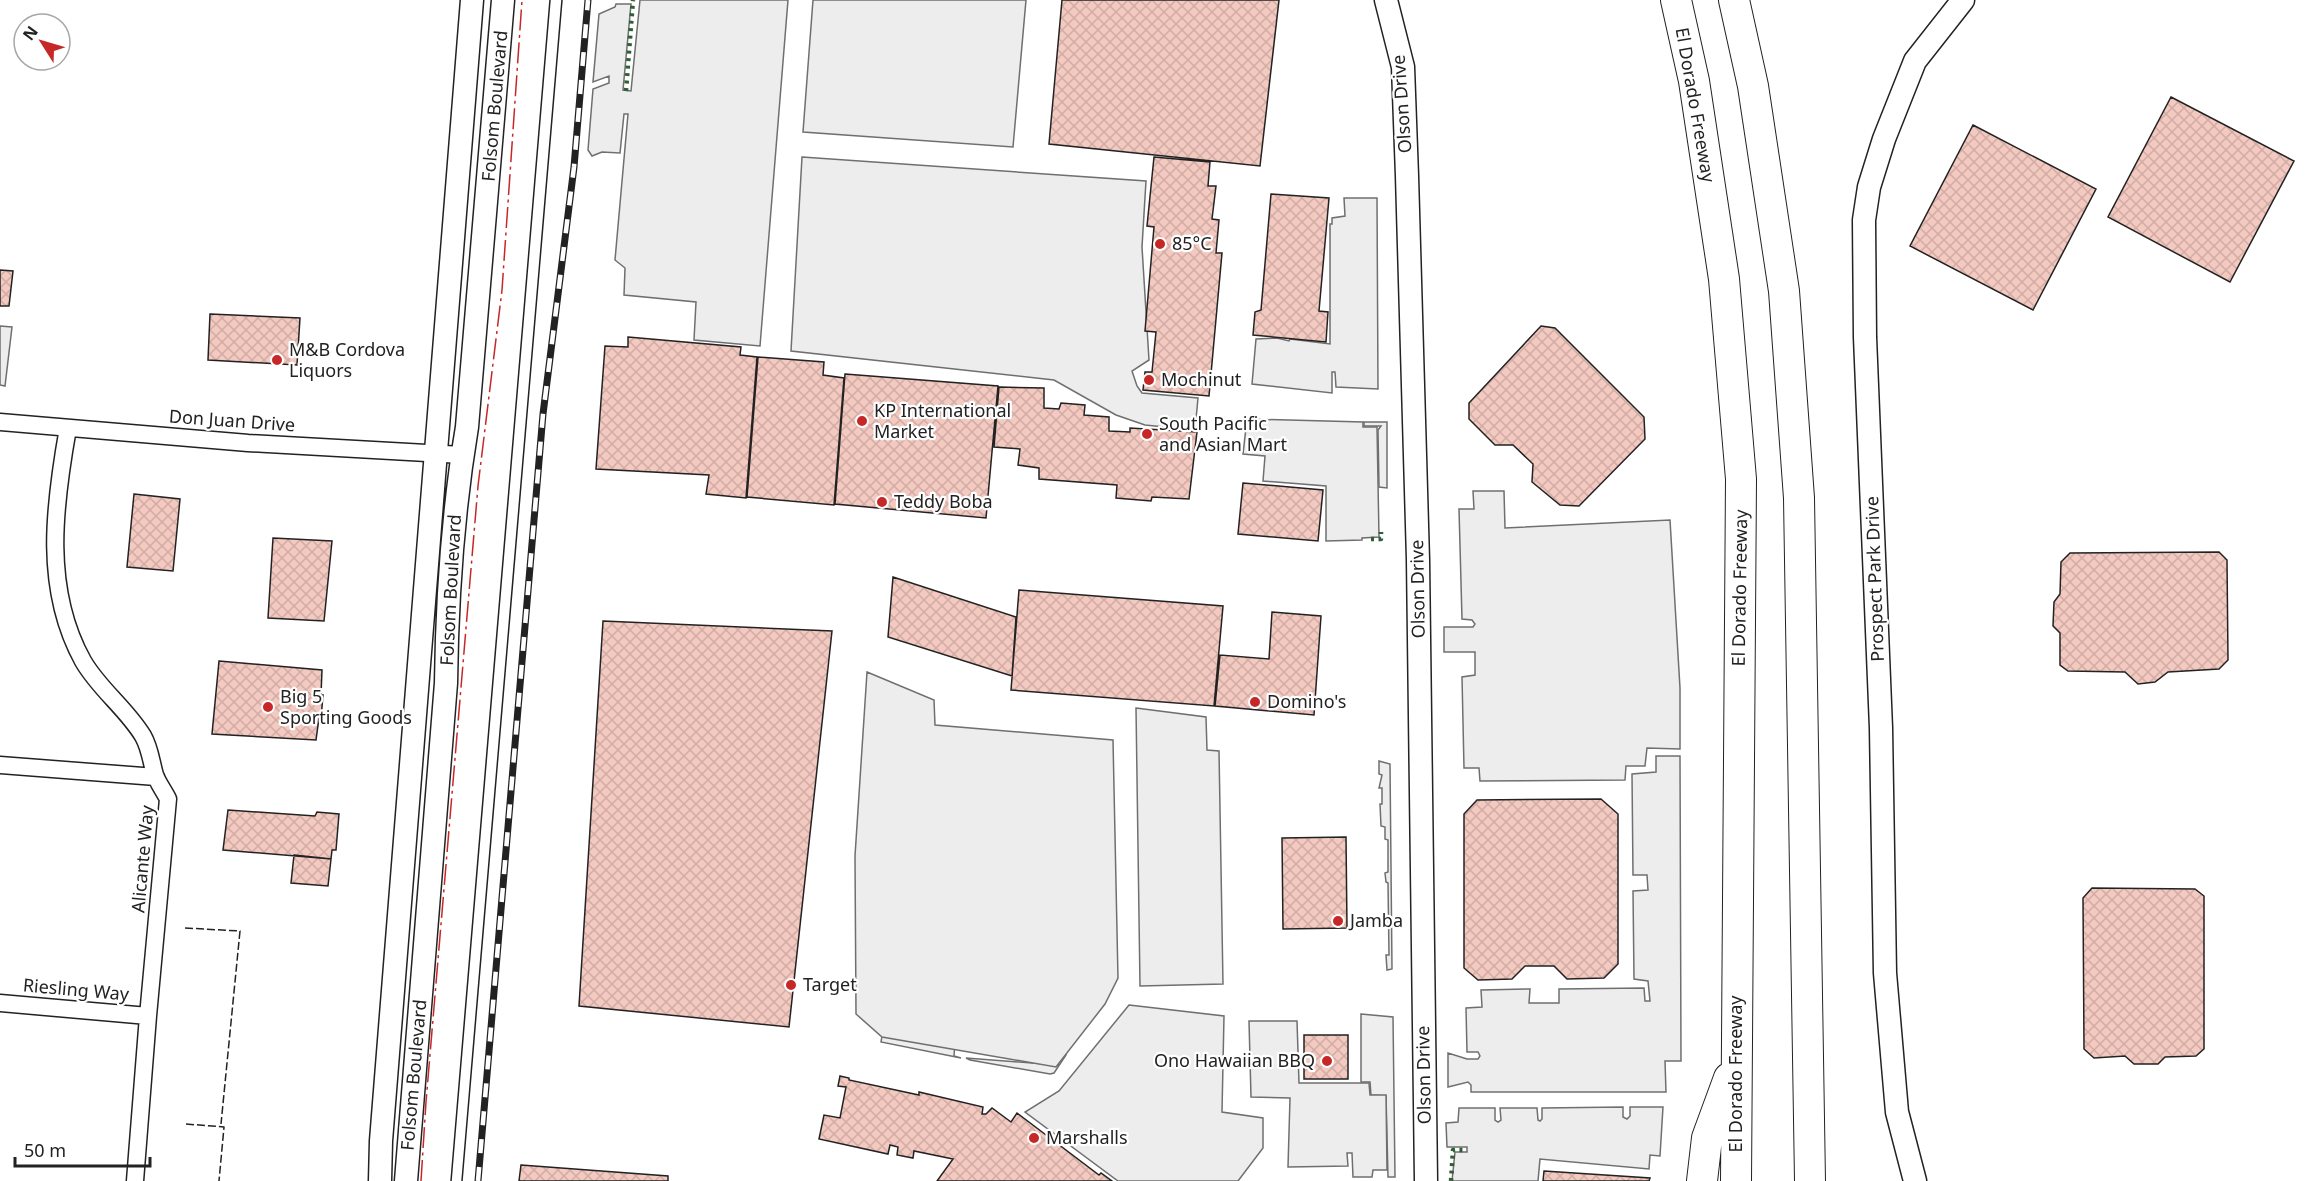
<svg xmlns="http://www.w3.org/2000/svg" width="2308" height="1181" viewBox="0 0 2308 1181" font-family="'Noto Sans',sans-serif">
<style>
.grass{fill:#eee;stroke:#6f6f6f;stroke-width:1.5}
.parking{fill:#ededed;stroke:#6f6f6f;stroke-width:1.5}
.building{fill:url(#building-cross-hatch);stroke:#222;stroke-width:1.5}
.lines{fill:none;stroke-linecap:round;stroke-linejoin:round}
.street-casing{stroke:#222;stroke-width:19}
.secondary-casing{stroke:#222;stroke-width:25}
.highway-casing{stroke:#222;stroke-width:32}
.street{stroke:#fff;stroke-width:16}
.secondary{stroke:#fff;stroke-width:22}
.highway{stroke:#fff;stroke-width:30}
.tram{stroke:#222;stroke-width:1.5}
.rail-casing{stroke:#222;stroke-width:7}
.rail{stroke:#fff;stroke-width:4.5;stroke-dasharray:14;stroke-linecap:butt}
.hedge{stroke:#2f5e38;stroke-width:4.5;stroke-dasharray:3 4.5;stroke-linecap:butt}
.fence{stroke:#222;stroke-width:1.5;stroke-dasharray:8 3;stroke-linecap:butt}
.power{stroke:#c62828;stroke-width:1.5;stroke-dasharray:21 4.5 3 4.5;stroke-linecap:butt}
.poi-dot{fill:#c62828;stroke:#fff;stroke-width:2}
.labels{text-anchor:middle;stroke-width:4.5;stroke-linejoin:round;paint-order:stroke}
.street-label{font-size:18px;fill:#222;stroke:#fff}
.poi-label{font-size:18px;fill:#222;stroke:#fff;text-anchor:start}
</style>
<defs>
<pattern id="building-cross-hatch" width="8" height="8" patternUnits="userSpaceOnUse" patternTransform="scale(1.5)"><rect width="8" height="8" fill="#f3c9c0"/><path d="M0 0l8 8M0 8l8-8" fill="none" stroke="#d0aca5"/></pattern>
</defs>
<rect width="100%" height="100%" fill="#fff"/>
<path class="grass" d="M1364 422H1387V488L1379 487 1378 430 1381 426H1364Z
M1379 761 1390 764 1392 969 1387 970 1386 955H1389L1388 883 1386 882 1385 873 1388 872V840L1385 839V827L1381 826 1380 804H1382V788H1379L1382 775 1379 774Z
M1361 1014 1393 1017 1395 1177H1388L1386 1096 1371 1095 1370 1082H1361Z
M882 1036 955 1043 954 1056 961 1058 881 1042Z
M1059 1053 1066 1055 1054 1073 1050 1074 970 1060 966 1058 1058 1065Z"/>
<path class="parking" d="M640 0H788L760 346 694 340 696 302 624 295 625 268 615 260 628 114H624L620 153 602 152 592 156 588 150 593 89 609 83V76L593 82 599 14 615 7 616 4H631L623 90 631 91Z
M813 0H1026L1013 147 803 132Z
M802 157 1146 181 1142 247 1149 360 1132 371 1137 386 1142 393 1198 398 1195 430 1145 425 1116 415 1054 380 791 351Z
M1344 198H1377L1378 389 1336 387 1335 372H1332V393L1252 384 1256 339 1277 338 1289 341 1290 339 1330 344V224H1332V218L1345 216Z
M0 326 12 327 5 386 0 385Z
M1247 419 1363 422V427H1377L1379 537 1362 538V540L1326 541V486L1263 481 1265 456 1243 454Z
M1473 491H1504L1505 528 1670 520 1680 688V749L1647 748 1645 766H1626L1625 780 1480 781 1479 768H1464L1462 677 1475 675V652H1444V627H1473L1475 624 1472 620 1462 619 1459 509H1474Z
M867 672 934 700 935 725 1113 740 1118 978 1105 1004 1056 1067 882 1037 856 1014 855 856Z
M1136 708 1206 717 1207 750 1219 751 1223 984 1140 986Z
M1656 756H1680L1681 1061H1665L1666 1092H1471V1085L1468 1082 1448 1087V1053L1467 1059H1478L1480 1056 1478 1052H1467L1466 1008 1482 1007 1481 990 1530 989 1529 1003H1559V989L1644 988 1645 1001H1650L1648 981 1634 979 1633 891 1648 890 1647 875H1633L1632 774 1656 772Z
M1129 1005 1224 1016 1222 1112 1263 1118V1148L1238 1181H1118L1025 1112 1059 1091Z
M1249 1021H1297L1299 1083H1369L1370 1095H1386L1387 1170H1373L1372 1177H1353L1352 1153H1347L1348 1166 1288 1167 1290 1098 1251 1097Z
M1623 1107V1117L1627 1119 1630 1116V1107H1663L1660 1156 1650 1155 1649 1169 1540 1159 1538 1181H1452L1455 1152H1467V1147H1447L1446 1123 1458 1122 1459 1108H1495V1120L1498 1122 1501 1120 1500 1108H1537L1538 1120 1540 1121 1542 1119V1108Z"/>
<path class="building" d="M1062 0H1279L1260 166 1049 144Z
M2171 97 2294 161 2230 282 2108 217Z
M1973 125 2096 189 2033 310 1910 246Z
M1154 157 1210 162 1208 186H1216L1212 219 1219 220 1216 253H1222L1209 396 1143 390 1145 372H1152L1156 332 1145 331 1154 227 1147 226Z
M1271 194 1329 198 1319 311 1328 312 1326 342 1253 335 1255 312 1261 310Z
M0 270 13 271 9 306H0Z
M210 314 300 318 297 365 208 360Z
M1541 326 1555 328 1644 417 1645 439 1579 506 1560 505 1532 482 1533 464 1513 445H1495L1469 419V403Z
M628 337 741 347 740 355 757 357 746 498 706 494 709 475 596 469 605 346 628 347Z
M758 357 824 362 823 375 844 378 834 505 747 497Z
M845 374 998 386 986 518 835 504Z
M999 387 1044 388V408L1059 409 1061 403 1085 405 1084 415 1109 417V431L1130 432V428L1197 432 1189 499 1152 497 1151 501 1116 498 1117 485 1039 479V468L1018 465 1020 449 994 447Z
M1243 483 1323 490 1318 541 1238 534Z
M134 494 180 499 173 571 127 567Z
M273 538 332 541 324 621 268 618Z
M2219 552 2227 560 2228 660 2219 669 2168 672 2155 682 2138 684 2125 672 2068 671 2060 665V633L2053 626 2054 602 2060 594 2061 562 2070 553Z
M893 577 1016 617 1012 676 888 637Z
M1019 590 1223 606 1214 706 1011 690Z
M1272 612 1321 616 1314 715 1215 706 1220 655 1269 659Z
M603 621 832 631 789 1027 579 1006Z
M219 661 322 670 321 695H323L321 719 319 718 316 740 212 734Z
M1601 799 1618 814V964L1604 978 1567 979 1554 966H1525L1512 979 1478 980 1464 968V814L1477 800Z
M228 810 315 816 317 812 339 814 336 850H332L331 859 223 850Z
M1346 837 1347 928 1283 929 1282 838Z
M294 855 331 859 328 886 291 883Z
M2092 888 2195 889 2204 896V1049L2196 1056 2165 1057 2158 1064H2134L2125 1056 2094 1058 2084 1049 2083 898Z
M1304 1035H1348V1079H1304Z
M840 1076 849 1078V1080L919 1095V1092L983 1107 982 1114H986L992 1108 1011 1122 1017 1113 1099 1175 1101 1173 1112 1181H937L953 1159 914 1151 913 1158 897 1155 898 1147 890 1145 888 1154 819 1139 824 1115 840 1118 846 1087 838 1086Z
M521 1165 668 1176V1181H519Z
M1544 1171 1650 1178 1649 1181H1543Z"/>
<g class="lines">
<g class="street-casing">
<path id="street" d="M0 422 248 443 462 455
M68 428C54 506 43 589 83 661 99 689 126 708 143 736 150 748 151 761 155 775 158 783 164 791 168 799L148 1016 135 1181
M0 765 156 777
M0 1003 148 1016"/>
</g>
<g class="secondary-casing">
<path id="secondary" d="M1386 0 1403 67 1407 176 1418 560 1426 1181
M380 1181 381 1141 472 0
M406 1181 446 683C447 597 453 511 467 427L503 0
M1915 1181 1897 1112 1885 973 1881 728 1865 337 1864 220 1869 187 1884 139 1915 61 1963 0"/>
</g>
<g class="highway-casing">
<path id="highway" d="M1676 0 1694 81 1724 279 1741 479 1736 1181
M1734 0 1753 86 1784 291 1799 498 1810 1181
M1702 1181 1707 1138 1729 1078"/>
</g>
<use href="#street" class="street"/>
<use href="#secondary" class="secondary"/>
<use href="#highway" class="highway"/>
<path class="tram" d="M451 1181 550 0
M462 1181 562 0"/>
<g class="rail-casing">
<path id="rail" d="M478 1181 543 414 574 167 588 0"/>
</g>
<use href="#rail" class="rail"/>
<path class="hedge" d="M626 91 633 0
M1371 539H1381V532
M1451 1181 1453 1150H1465"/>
<path class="fence" d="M185 928 240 931 221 1124
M186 1124 224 1127 219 1181"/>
<path class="power" d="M421 1181 426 1102 478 486 502 290 522 0"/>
</g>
<g class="poi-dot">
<circle cx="1160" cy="244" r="6"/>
<circle cx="277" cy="360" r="6"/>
<circle cx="1149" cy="380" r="6"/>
<circle cx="862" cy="421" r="6"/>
<circle cx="1147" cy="434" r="6"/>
<circle cx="882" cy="502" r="6"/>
<circle cx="1255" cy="702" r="6"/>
<circle cx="268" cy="707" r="6"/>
<circle cx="1338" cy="921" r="6"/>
<circle cx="791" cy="985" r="6"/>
<circle cx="1327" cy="1061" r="6"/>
<circle cx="1034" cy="1138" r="6"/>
</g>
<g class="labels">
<g class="street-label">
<text transform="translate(1402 104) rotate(-94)" y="6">Olson Drive</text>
<text transform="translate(1695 105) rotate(80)" y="6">El Dorado Freeway</text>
<text transform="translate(495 106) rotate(-85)" y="6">Folsom Boulevard</text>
<text transform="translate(232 421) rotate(4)" y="6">Don Juan Drive</text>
<text transform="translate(1875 579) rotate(-92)" y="6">Prospect Park Drive</text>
<text transform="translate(1740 588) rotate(-89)" y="6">El Dorado Freeway</text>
<text transform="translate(1418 589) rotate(-91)" y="6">Olson Drive</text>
<text transform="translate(451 590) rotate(-87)" y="6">Folsom Boulevard</text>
<text transform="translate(143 859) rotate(-85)" y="6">Alicante Way</text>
<text transform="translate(76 990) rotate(5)" y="6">Riesling Way</text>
<text transform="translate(1736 1074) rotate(-90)" y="6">El Dorado Freeway</text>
<text transform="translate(414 1075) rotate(-85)" y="6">Folsom Boulevard</text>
<text transform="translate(1424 1075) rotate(-91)" y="6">Olson Drive</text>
</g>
<g class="poi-label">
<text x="1172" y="250">85°C</text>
<text x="289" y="356">M&amp;B Cordova<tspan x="289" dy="21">Liquors</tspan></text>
<text x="1161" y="386">Mochinut</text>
<text x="874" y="417">KP International<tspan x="874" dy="21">Market</tspan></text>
<text x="1159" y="430">South Pacific<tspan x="1159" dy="21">and Asian Mart</tspan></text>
<text x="894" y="508">Teddy Boba</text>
<text x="280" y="703">Big 5<tspan x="280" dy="21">Sporting Goods</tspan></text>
<text x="1267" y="708">Domino's</text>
<text x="1350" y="927">Jamba</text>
<text x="803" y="991">Target</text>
<text x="1315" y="1067" text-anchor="end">Ono Hawaiian BBQ</text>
<text x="1046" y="1144">Marshalls</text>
</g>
</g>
<g transform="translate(42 42) rotate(307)"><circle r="28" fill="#ffffff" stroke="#a7a7a7" stroke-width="1.5"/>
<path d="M0-4.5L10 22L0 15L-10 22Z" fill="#c62828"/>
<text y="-9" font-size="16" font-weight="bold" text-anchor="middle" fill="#222222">N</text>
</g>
<path d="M15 1157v9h135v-9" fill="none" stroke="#222222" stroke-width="3"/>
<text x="24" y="1157" font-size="18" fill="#222222" stroke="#ffffff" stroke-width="4.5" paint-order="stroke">50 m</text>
</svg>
